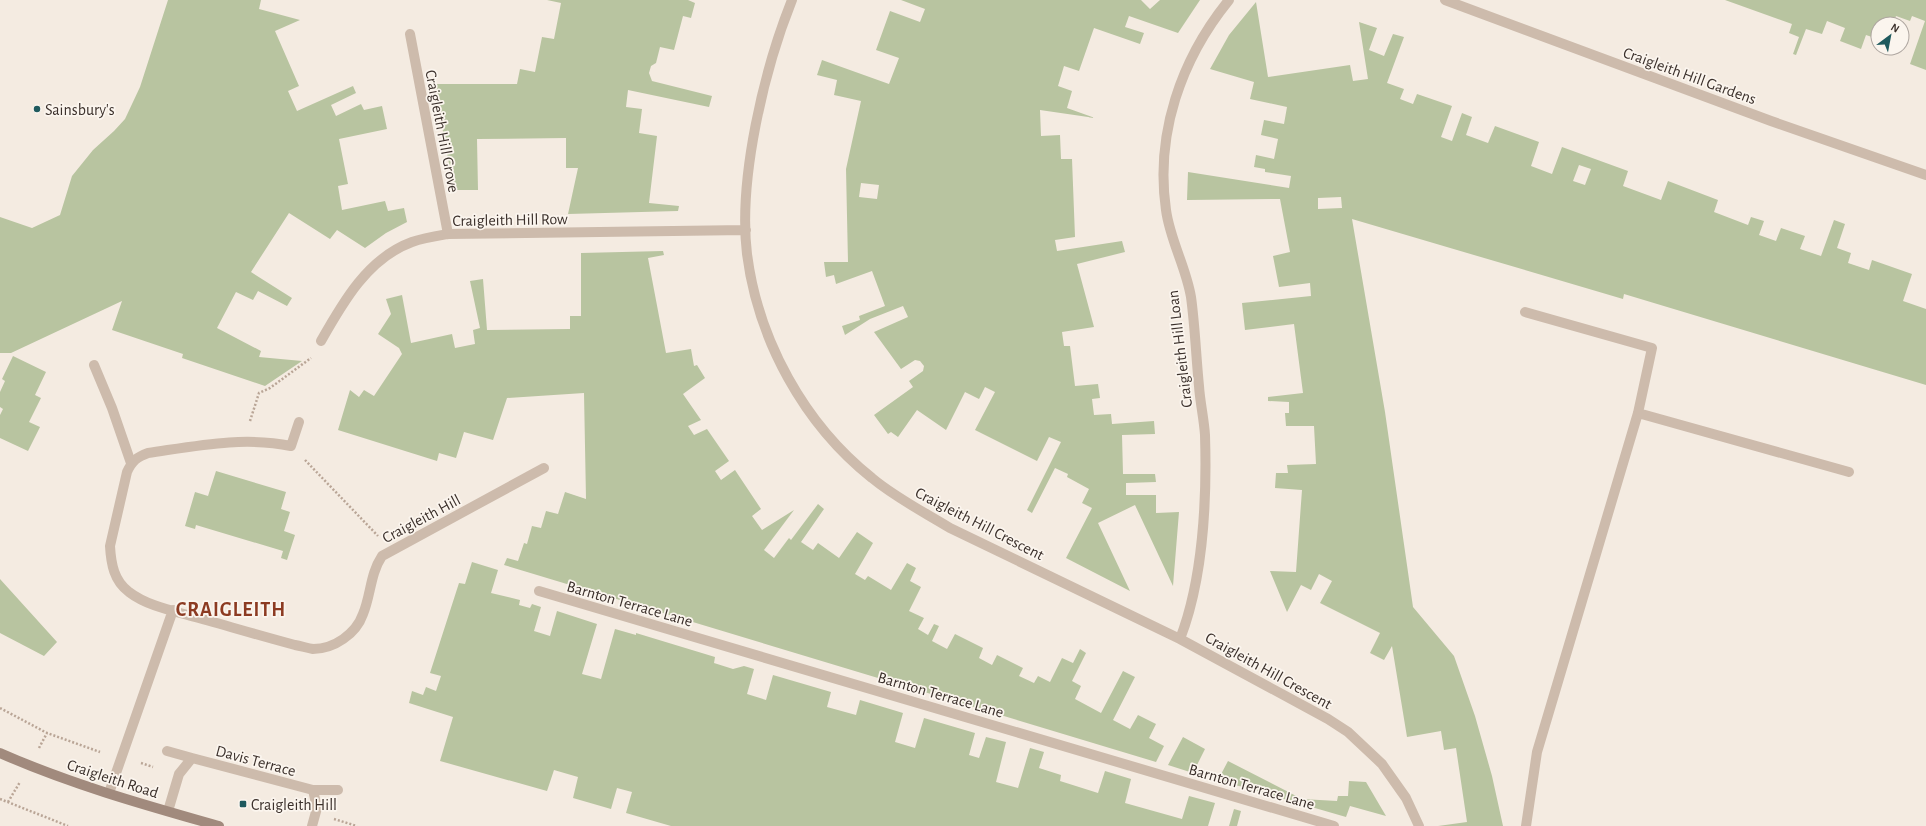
<svg xmlns="http://www.w3.org/2000/svg" width="1926" height="826" viewBox="0 0 1926 826" font-family="'Alegreya Sans',sans-serif">
<style>
.green{fill:#b8c4a0;fill-rule:evenodd}
.lines{fill:none;stroke-linecap:round;stroke-linejoin:round}
.path{stroke:#b9a596;stroke-width:2.5;stroke-dasharray:2 2;stroke-linecap:butt}
.service{stroke:#cdbbac;stroke-width:10}
.minor{stroke:#cdbbac;stroke-width:10}
.secondary{stroke:#a18a7d;stroke-width:10}
.poi-dot{fill:#1f5a5e;stroke:#fbf5ee;stroke-width:1.5}
.labels{text-anchor:middle;stroke-width:3.5;stroke-linejoin:round;paint-order:stroke}
.street-label{font-size:16px;fill:#3b302b;stroke:#fbf5ee}
.poi-label{font-size:16px;fill:#3b302b;stroke:#fbf5ee;text-anchor:start}
.district-label{font-size:20px;font-weight:bold;letter-spacing:1px;fill:#8c3b22;stroke:#fbf5ee}
</style>
<rect width="100%" height="100%" fill="#f4ebe1"/>
<path class="green" d="M168 0H261L259 9 300 20 275 31 299 86 288 91 297 111 353 86 356 93 331 105 336 116 361 104 364 110 382 106 387 129 339 139 348 184 338 186 342 210 385 201 388 211 404 208 407 222 386 233 365 248 337 230 330 239 289 213 251 272 292 298 287 306 258 291 253 300 236 292 217 328 261 351 259 357 302 361 265 386 182 358 183 354 112 330 122 301 11 353H0V217L32 228 60 215 72 176 93 150 114 131 125 119 140 87Z
M547 0H688L695 3 691 18 683 16 674 50 660 47 656 63 651 66 649 73 652 81 712 96 709 107 628 90 626 107 642 109 639 133 657 136 649 203 679 206 678 211 568 214 578 168H566V138L477 139 478 190H454L434 84H517L520 69 535 72 542 37 554 39 561 3Z
M901 0H1141L1150 9 1160 0H1200L1178 33 1129 16 1125 27 1144 33 1140 44 1094 28 1079 71 1064 66 1058 86 1072 91 1067 108 1095 118 1040 110 1041 136 1060 135 1061 159H1072L1075 237 1055 240 1057 251 1122 241 1125 252 1077 264 1094 327 1062 332 1064 346H1070L1075 386 1098 384 1100 398 1092 399 1094 415 1111 414 1112 424 1154 421 1155 434 1122 435 1123 474H1155L1156 482 1126 483V495H1156V513L1179 512 1173 586 1135 505 1098 523 1130 591 1066 558 1092 508 1082 503 1089 489 1067 477 1068 474 1055 468 1032 513 1027 510 1061 442 1049 437 1037 461 975 430 995 392 985 387 979 399 965 392 946 430 917 410 898 437 891 432 888 434 874 415 913 387 909 381 923 371 924 366 920 361 915 360 901 369 874 332 908 317 903 306 870 319 845 335 842 326 860 320 859 316 885 306 872 271 836 284 834 275 826 277 824 262H848L846 169 861 101 834 95 837 80 817 75 822 60 889 84 899 58 876 50 890 11 920 22 925 9ZM861 183 879 185 877 199 859 197Z
M1725 0H1926V70L1910 64 1925 21 1912 16 1910 21 1896 16 1893 24H1878V39L1866 35 1861 49 1840 41 1845 28 1827 21 1822 34 1806 29 1796 55 1793 54 1799 37 1789 33 1792 24Z
M1256 2 1268 77 1350 65 1353 81 1368 79 1359 22 1377 28 1369 50 1384 56 1393 34 1404 37 1387 83 1404 89 1400 99 1413 104 1417 94 1452 106 1441 137 1452 141 1462 113 1472 117 1466 135 1488 143 1495 126 1539 142 1531 166 1552 174 1562 147 1628 171 1623 186 1661 200 1668 181 1718 200 1714 212 1748 225 1751 217 1764 221 1759 235 1776 241 1781 228 1805 236 1800 249 1821 256 1834 220 1845 224 1837 248 1851 253 1848 263 1869 270 1872 260 1912 274 1903 301 1926 309V385L1624 294 1623 299 1352 219 1385 412 1413 607 1454 656 1475 716 1492 776 1503 826H1438L1467 822 1456 748 1444 750 1441 731 1407 737 1392 646 1384 660 1370 653 1380 633 1320 603 1332 581 1319 574 1311 590 1301 585 1287 612 1270 571 1296 572 1302 490 1275 488 1276 473H1288L1287 465 1316 464 1314 426H1286L1285 413H1289V402L1268 401V397L1303 393 1294 324 1245 330 1242 303 1311 296 1310 283 1279 287 1273 256 1290 252 1280 199 1187 200 1188 172 1289 188 1291 176 1265 172V169L1254 167 1256 155 1274 159 1278 139 1261 135 1264 120 1284 124 1287 107 1250 99 1254 82 1210 69 1229 35ZM1579 165 1591 169 1585 185 1573 181ZM1318 198 1341 197 1342 208 1318 209Z
M663 251 664 255 648 258 666 353 691 349 694 366 697 365 705 378 683 394 701 420 688 426 694 435 707 429 729 461 715 471 721 480 735 470 761 509 752 516 762 530 794 510 764 550 774 558 789 538 791 540 818 504 824 509 801 542 813 550 818 543 839 558 857 532 873 543 855 574 865 580 868 576 891 590 907 563 916 568 910 581 921 587 909 611 924 618 918 629 928 635 934 624 939 626 932 641 947 649 955 634 983 648 979 658 992 665 997 655 1023 668 1019 676 1034 683 1038 676 1050 682 1062 658 1073 663 1080 649 1086 653 1072 681 1081 686 1075 699 1101 713 1123 671 1135 677 1113 720 1130 729 1138 715 1156 724 1149 738 1164 746 1156 762 504 565 507 558 518 561 524 543 527 544 532 526 541 528 546 511 558 514 565 492 586 499 584 393 507 398 493 440 464 432 456 458 439 453 437 461 338 430 350 390 359 397 364 390 374 396 402 354 399 348 378 334 391 314 386 299 402 295 411 343 452 334 455 348 475 344 473 330 480 328 470 281 483 279 487 330 570 329V316H581V253Z
M13 356 46 372 35 395 41 398 29 422 40 427 28 451 0 438V415L3 409 0 407V392L5 381 2 379Z
M216 471 286 492 281 509 290 512 284 531 295 535 287 560 281 558 283 551 196 525 195 529 185 526 195 492 208 496Z
M472 562 498 570 491 593 520 600 519 605 530 608 532 604 541 607 534 631 550 636 557 611 597 624 582 674 601 679 615 629 636 635V633L715 657 714 663 733 669 744 666 754 669 747 694 766 700 773 675 831 692 827 707 856 715 860 700 903 713 895 742 915 748 924 718 975 733 969 755 979 758 986 737 1006 742 996 782 1018 788 1030 748 1044 752 1039 768 1061 775 1060 781 1098 793 1105 771 1131 779 1125 803 1182 819 1189 796 1215 803 1208 826H671L626 813 632 792 617 788 611 809 573 798 578 777 554 770 547 791 440 761 453 717 409 703 412 691 423 695 426 687 436 691 441 676 430 673 459 583 465 584Z
M0 579 57 642 44 656 0 633Z
M1183 737 1205 749 1193 773 1168 765Z
M1228 761 1302 799 1337 801 1338 796H1348L1349 781 1366 782 1386 816 1350 806 1346 817 1218 780Z
M1234 809 1241 811 1237 826H1229Z"/>
<g class="lines">
<path class="path" d="M250 421 259 393 270 388 311 358
M305 460 378 536
M0 708 47 733 100 752
M39 748 47 733
M141 763 153 767
M0 799 68 826
M8 802 20 782
M334 819 357 826"/>
<path class="service" d="M1525 312 1652 348 1638 413 1537 752 1526 826
M94 365 112 408 131 463
M1638 413 1849 472
M539 591 1334 826
M167 751 192 758
M313 790H338
M168 811 179 774 192 758 313 790 317 808 312 826"/>
<path class="minor" d="M792 0C764 70 738 179 747 254 758 340 804 424 872 478 896 498 924 512 950 528L1180 639 1328 719 1348 732 1382 764 1406 798 1419 826
M1445 0 1771 121 1926 175
M410 34 448 234
M321 341C343 302 368 258 412 242 423 238 436 236 448 234L746 230
M299 422 291 446C243 436 196 446 148 453 137 457 132 461 127 472L110 546C111 564 114 581 129 592 147 606 174 611 195 617 228 626 261 636 295 645 301 646 307 648 313 649 334 649 356 634 363 614 371 595 370 574 382 556L544 468
M1180 639C1203 580 1207 499 1205 435 1204 419 1200 402 1199 386 1196 356 1195 326 1191 297 1186 267 1170 240 1166 210 1155 134 1181 59 1229 0
M109 793 173 610"/>
<path class="secondary" d="M0 753C70 784 145 805 219 826"/>
</g>
<g class="poi-dot">
<circle cx="37" cy="109" r="4"/>
<rect x="239" y="800" width="8" height="8" rx="2"/>
</g>
<g class="labels">
<g class="street-label">
<text transform="translate(1690 75) rotate(20)" y="6">Craigleith Hill Gardens</text>
<text transform="translate(443 131) rotate(79)" y="6">Craigleith Hill Grove</text>
<text transform="translate(510 219) rotate(-1)" y="6">Craigleith Hill Row</text>
<text transform="translate(1179 349) rotate(-97)" y="6">Craigleith Hill Loan</text>
<text transform="translate(421 518) rotate(-28)" y="6">Craigleith Hill</text>
<text transform="translate(980 523) rotate(27)" y="6">Craigleith Hill Crescent</text>
<text transform="translate(630 603) rotate(16)" y="6">Barnton Terrace Lane</text>
<text transform="translate(1269 670) rotate(29)" y="6">Craigleith Hill Crescent</text>
<text transform="translate(941 694) rotate(16)" y="6">Barnton Terrace Lane</text>
<text transform="translate(256 760) rotate(15)" y="6">Davis Terrace</text>
<text transform="translate(113 778) rotate(18)" y="6">Craigleith Road</text>
<text transform="translate(1252 786) rotate(16)" y="6">Barnton Terrace Lane</text>
</g>
<g class="poi-label">
<text x="45" y="115">Sainsbury's</text>
<text x="251" y="810">Craigleith Hill</text>
</g>
<g class="district-label">
<text x="231" y="616">CRAIGLEITH</text>
</g>
</g>
<g transform="translate(1890 36) rotate(32)"><circle r="19" fill="#fbf5ee" stroke="#aea6a0"/>
<path d="M0-3L7 15L0 10L-7 15Z" fill="#1f5a5e"/>
<text y="-6" font-size="11" font-weight="bold" text-anchor="middle" fill="#3b302b">N</text>
</g>
</svg>
